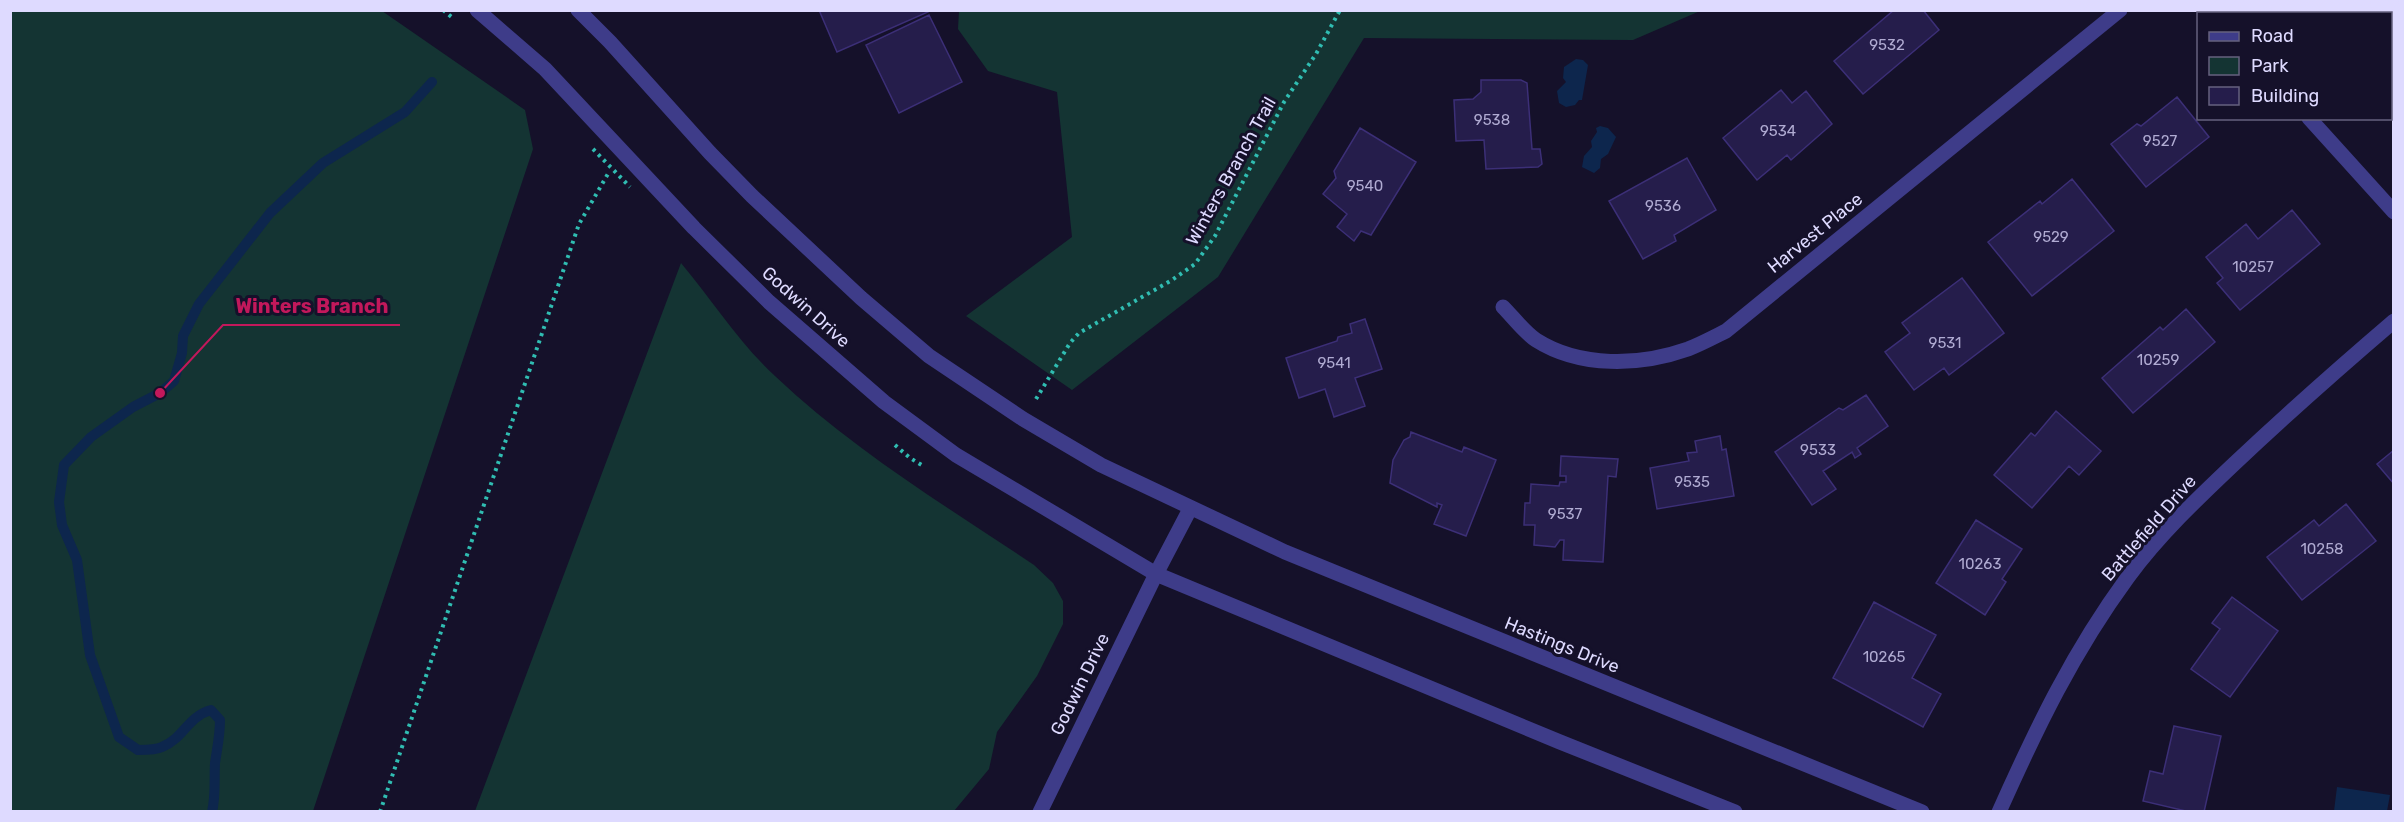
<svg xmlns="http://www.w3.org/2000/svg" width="2404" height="822" viewBox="0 0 2404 822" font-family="Rubik,sans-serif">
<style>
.green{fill:#143433}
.water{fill:#0d264d}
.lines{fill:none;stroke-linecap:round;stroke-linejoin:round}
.stream{stroke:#0d264d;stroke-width:10}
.building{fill:#251d4b;stroke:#3c2f77;stroke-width:1.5}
.path{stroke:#30bdb2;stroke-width:4;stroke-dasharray:3 4.5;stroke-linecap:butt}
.minor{stroke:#3e3c89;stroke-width:15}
.tertiary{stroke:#3e3c89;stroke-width:15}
.path-bridge{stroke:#30bdb2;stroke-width:4;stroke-dasharray:3 4.5;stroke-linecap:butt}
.labels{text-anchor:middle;stroke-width:6;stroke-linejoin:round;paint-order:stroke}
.number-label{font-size:15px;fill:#b0abd2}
.street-label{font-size:18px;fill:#dedaff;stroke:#15112a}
.leader{fill:none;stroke:#c2185b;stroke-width:2}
.callout-dot{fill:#c2185b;stroke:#15112a;stroke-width:2}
.callout-label{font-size:20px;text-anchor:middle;font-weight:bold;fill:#c2185b;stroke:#15112a;stroke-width:6;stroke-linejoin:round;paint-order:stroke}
</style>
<rect width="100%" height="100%" fill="#15112a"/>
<path class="green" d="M10 11H382L525 110 533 149 313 811H11Z
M959 11V10L1700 11 1633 40 1364 38 1218 277 1072 390 966 316 1072 237 1057 92 988 71 958 29Z
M681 263C713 301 739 343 775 376 853 450 946 506 1034 565L1053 583 1063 601V624L1037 676 997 732 989 769 954 811H475Z"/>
<path class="water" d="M1576 59 1583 60 1588 65 1582 100H1579L1575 105 1566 107 1559 103 1557 91 1566 82 1563 78 1564 67Z
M1600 126 1608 128 1616 137 1608 154 1601 159 1600 168 1594 173 1582 167 1584 156 1592 147 1591 141 1597 132 1596 128Z
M2337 787 2390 795 2387 811H2334Z"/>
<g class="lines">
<path class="stream" d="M212 812C216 795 214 780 215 763 217 749 220 736 220 720L211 710C187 717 184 738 162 747 156 750 146 750 138 750L119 737 90 655 77 560 62 525 59 502 64 465 91 437 133 407 160 393 174 381 182 353 183 336 199 304 270 213 323 163 405 112 432 82"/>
</g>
<path class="building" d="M819 10H927L928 12 837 52Z
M1894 10H1923L1939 30 1863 94 1834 61Z
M929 15 962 82 899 113 866 45Z
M1481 80H1521L1527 83 1532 149H1540L1542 164 1538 167 1486 169 1484 140 1456 141 1454 100 1473 99 1481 92Z
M1781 90 1792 103 1806 91 1832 124 1791 160 1787 155 1757 180 1723 138Z
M2177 97 2209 137 2146 187 2111 144 2137 124 2141 126Z
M1360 128 1416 162 1371 235 1361 231 1354 241 1337 227 1347 214 1323 194 1336 178 1334 171Z
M1687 158 1716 210 1674 235 1676 241 1643 259 1609 201Z
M2072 179 2114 231 2032 296 1988 242 2040 201 2042 204Z
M2292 210 2320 244 2240 310 2217 283 2223 278 2206 257 2246 224 2258 239Z
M1962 278 2004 333 1949 375 1944 368 1914 390 1885 352 1910 333 1902 323Z
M2186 309 2215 342 2133 413 2102 378 2160 327 2163 330Z
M1365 319 1382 369 1355 378 1365 406 1334 417 1325 389 1299 398 1286 358 1337 341 1338 337 1352 333 1350 324Z
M1866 395 1888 426 1857 448 1861 454 1855 458 1852 452 1823 471 1836 489 1812 505 1775 452 1839 408 1843 410Z
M2056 411 2101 451 2079 475 2069 466 2032 508 1994 475 2031 433 2035 436Z
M1411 432 1462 452 1464 447 1496 460 1466 536 1434 524 1442 505 1437 503V507L1390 483 1393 460 1404 440 1410 437Z
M1720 436 1722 450 1726 449 1734 496 1657 509 1650 468 1689 461 1687 453 1697 452 1695 441Z
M2394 450V484L2377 464Z
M1561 456 1618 459 1616 477 1608 476 1603 562 1563 560 1564 540H1560L1555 547 1534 545 1535 525H1524L1525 503H1530L1531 484 1559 486 1560 482H1566V476H1560Z
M2346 504 2376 541 2302 600 2267 557 2314 520 2319 526Z
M1976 520 2022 549 2002 579 2006 582 1985 615 1936 583Z
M2232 597 2278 631 2230 697 2191 669 2220 629 2212 623Z
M1874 602 1936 635 1912 678 1941 694 1923 727 1833 678Z
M2174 726 2221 736 2204 812H2190L2143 801 2150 771 2163 774Z"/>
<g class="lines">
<path class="path" d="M443 10 454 19
M1036 399 1070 343 1079 333 1172 280 1195 264 1215 236 1284 102 1316 54 1340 10
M895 445 910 458 925 467
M380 812 579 224 609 172"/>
<path class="minor" d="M2212 10 2215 14
M2309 118 2394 212
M1503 307C1513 317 1524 332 1536 340 1580 368 1640 366 1688 349 1701 344 1714 337 1726 331L2120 10
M1999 812C2037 727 2073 652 2128 577 2159 535 2197 499 2234 464 2286 415 2339 368 2394 321"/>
<path class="tertiary" d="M477 10 545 69 694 228 769 302 884 402 956 455 1156 574 1560 742 1735 812
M578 10 610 42 710 153 752 196 861 298 929 356 1023 419 1101 465 1285 552 1922 812
M1040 812 1156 574 1190 509"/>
<path class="path-bridge" d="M593 149 630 187"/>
</g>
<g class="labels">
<g class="number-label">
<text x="1887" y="50">9532</text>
<text x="1492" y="125">9538</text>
<text x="1778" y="136">9534</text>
<text x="2160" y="146">9527</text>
<text x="1365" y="191">9540</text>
<text x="1663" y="211">9536</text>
<text x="2051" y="242">9529</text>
<text x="2253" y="272">10257</text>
<text x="1945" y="348">9531</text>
<text x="2158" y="365">10259</text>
<text x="1334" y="368">9541</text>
<text x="1818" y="455">9533</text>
<text x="1692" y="487">9535</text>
<text x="1565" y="519">9537</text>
<text x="2322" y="554">10258</text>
<text x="1980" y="569">10263</text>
<text x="1884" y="662">10265</text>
</g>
<g class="street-label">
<text transform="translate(1231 171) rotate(-61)" y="6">Winters Branch Trail</text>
<text transform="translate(1815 233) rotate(-39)" y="6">Harvest Place</text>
<text transform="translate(806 307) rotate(42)" y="6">Godwin Drive</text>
<text transform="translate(2149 528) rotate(-49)" y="6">Battlefield Drive</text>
<text transform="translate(1562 645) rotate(22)" y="6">Hastings Drive</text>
<text transform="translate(1080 684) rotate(-64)" y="6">Godwin Drive</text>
</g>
</g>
<path class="leader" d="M160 393L223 325H400"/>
<circle class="callout-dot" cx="160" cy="393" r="6"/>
<g class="callout-label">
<text x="312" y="313">Winters Branch</text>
</g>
<rect width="2404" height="822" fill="none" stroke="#dedaff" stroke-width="24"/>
<rect x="2197" y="12" width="195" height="108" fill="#15112a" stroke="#65617f" stroke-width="1.5"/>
<rect x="2209" y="32" width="30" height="9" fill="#3e3c89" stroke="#65617f" stroke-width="1.5"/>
<text x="2251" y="42" font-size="18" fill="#dedaff">Road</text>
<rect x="2209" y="57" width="30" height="18" fill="#143433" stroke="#65617f" stroke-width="1.5"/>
<text x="2251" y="72" font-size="18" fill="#dedaff">Park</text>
<rect x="2209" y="87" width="30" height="18" fill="#251d4b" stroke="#65617f" stroke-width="1.5"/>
<text x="2251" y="102" font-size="18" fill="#dedaff">Building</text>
</svg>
